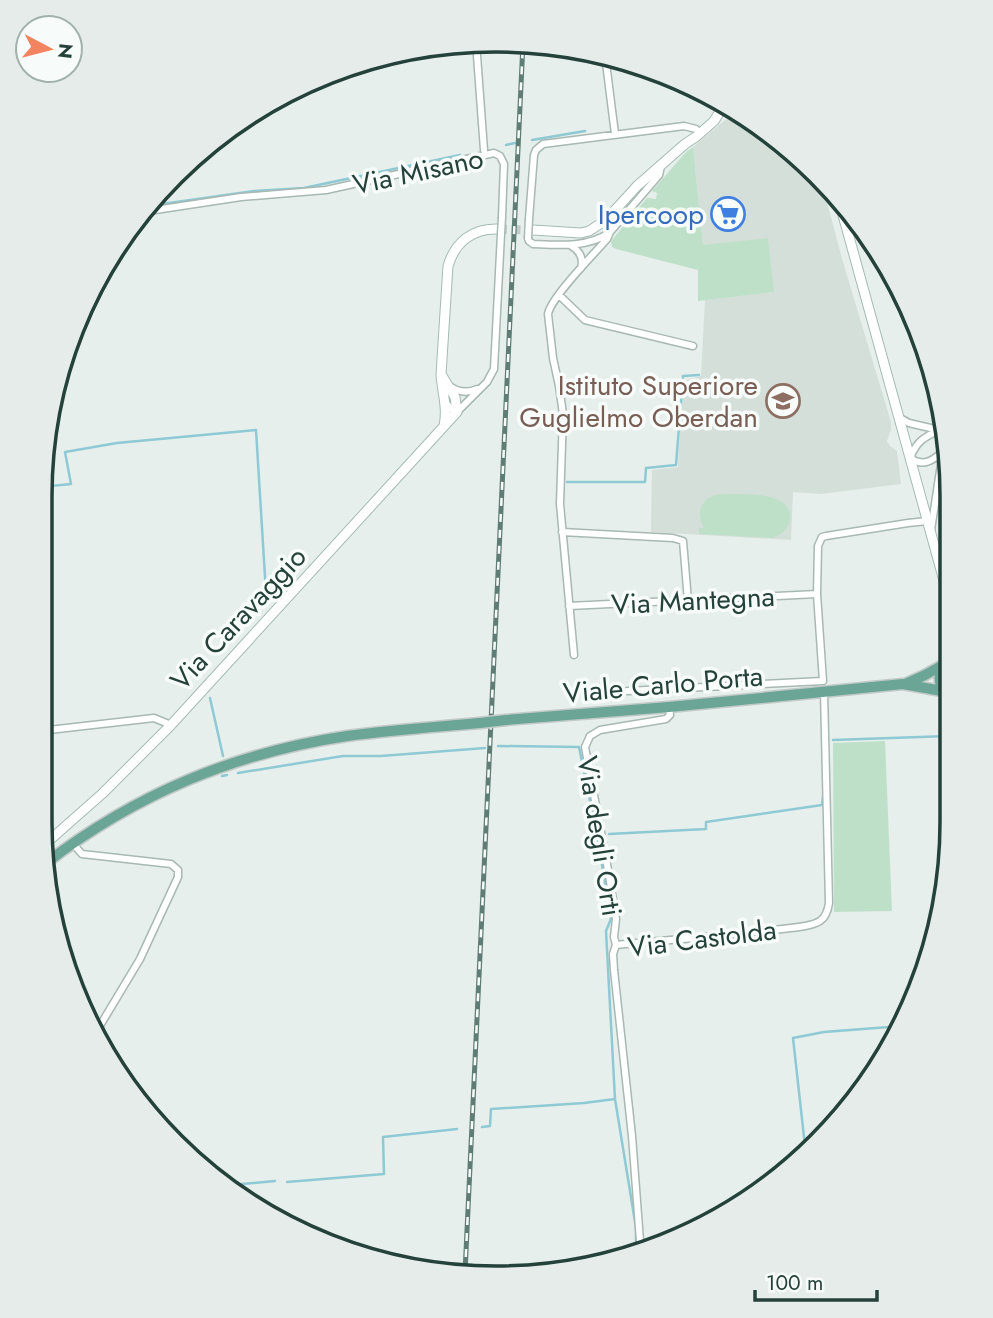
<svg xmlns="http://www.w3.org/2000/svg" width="993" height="1318" viewBox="0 0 993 1318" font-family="Jost,sans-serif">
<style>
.built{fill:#d4dfda}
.green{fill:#bfe0c8}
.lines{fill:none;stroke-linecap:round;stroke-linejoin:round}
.stream{stroke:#8ec9d4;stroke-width:2.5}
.secondary-tunnel{stroke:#bfccc8;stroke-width:9;stroke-dasharray:9 4.5;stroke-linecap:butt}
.street-casing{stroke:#a8b8b2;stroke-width:9}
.secondary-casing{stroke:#a4bbb3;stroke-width:11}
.primary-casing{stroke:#c2cac8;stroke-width:13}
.street{stroke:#fff;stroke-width:6}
.secondary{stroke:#fff;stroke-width:9}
.primary{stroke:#6aa596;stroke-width:10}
.rail-casing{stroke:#5f7d75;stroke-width:5}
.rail{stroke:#f7fbf9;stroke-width:2.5;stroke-dasharray:8;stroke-linecap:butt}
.street-bridge-casing{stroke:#a8b8b2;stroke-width:9;stroke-linecap:butt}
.primary-bridge-casing{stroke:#c2cac8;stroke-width:13;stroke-linecap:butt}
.street-bridge{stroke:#fff;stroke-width:6}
.primary-bridge{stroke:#6aa596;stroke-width:10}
.labels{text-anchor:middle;stroke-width:7;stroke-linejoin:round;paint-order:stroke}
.street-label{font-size:28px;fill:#24423a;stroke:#f7fbf9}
.shop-label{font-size:28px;fill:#366cbe;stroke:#f7fbf9;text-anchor:end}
.education-label{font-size:28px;fill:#785e54;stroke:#f7fbf9;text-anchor:end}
.rim{fill:none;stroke:#24423a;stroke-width:3.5}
</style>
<rect width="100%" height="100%" fill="#e6efeb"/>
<path class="built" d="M737 110 750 117 820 176 843 262 891 422V429L887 441 890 446 897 451 901 484 821 494 793 492 791 540 651 532 652 470 678 467 683 381 701 376 705 300 773 292 703 246 693 147Z"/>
<path class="green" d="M693 147 703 245 768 238 774 292 698 301V270L616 249 612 247 611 241 647 198 656 199 657 193 652 191 686 152Z
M719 494C738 495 793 489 790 519 789 529 781 535 772 538L699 534V528H704C695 512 701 498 719 494Z
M885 741 892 911 834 912 833 743Z"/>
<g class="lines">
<path class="stream" d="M532 140 585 131
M506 145 515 143
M148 206 254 191 304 188 460 155
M567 482H645L646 468 676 465 683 376 699 375
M41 487 71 484 65 452 117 443 256 430 266 593H271
M210 698 223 756
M833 740 949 736
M498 746 579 747 597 835 611 919 606 931 615 1099 636 1228V1255
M238 773 343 756H381L485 748
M222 776 227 775
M609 834 706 829V822L822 805 824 788
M482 1127 490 1126 491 1109 584 1103 615 1099
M806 1155 793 1038 824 1032 902 1026
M287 1182 384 1174 383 1137 457 1129
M231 1185 275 1181"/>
<path class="secondary-tunnel" d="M498 229 533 230"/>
<g class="street-casing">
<path id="street" d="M476 42 484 150
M605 55 615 134
M142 212 241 197 326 190 494 153 500 156 504 164 502 217
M529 219 534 155 536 150 543 144 684 126 696 129
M528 238 529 241 533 244C557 245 587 248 609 233
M570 245C579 250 584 258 581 268
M559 295 585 320 693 346
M451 387C460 393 468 393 477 389
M446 403 452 410 457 412 487 382 494 369 501 234
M900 418 909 423 939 430
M939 430C923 438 917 441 910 458 923 467 933 461 943 451
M931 530 943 451 946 423
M562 532 673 538 683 541 688 601
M569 606 817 594
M574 655 560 504 563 414 559 386 553 358 548 314C551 297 594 254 607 239L610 232 659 175 661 166
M627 691 823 681 817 594 818 546 822 537 826 536 908 523 927 521
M40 731 154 718 171 725
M72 843 82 854 171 864 178 870V877L140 959 95 1034
M616 945 614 937 616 919 609 875 585 747 590 736 600 730 666 719 670 715 669 707
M641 1254 632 1136 614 970 613 954 616 945C668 940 720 936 772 930 785 928 809 928 820 921 826 917 828 910 829 903L824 692"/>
</g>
<g class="secondary-casing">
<path id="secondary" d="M838 197 949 599
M533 230 581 233 589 231 606 220 637 186 685 144 697 136 714 121 719 113 728 105
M444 426C448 408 442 392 441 374L448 266C455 242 473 228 498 229
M43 846 103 793 171 725 457 412 455 397 441 374"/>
</g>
<g class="primary-casing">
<path id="primary" d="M949 659C936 671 937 686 949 698
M905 684 925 675 943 665
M506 720 669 707 903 684 942 691
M46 863C136 794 234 753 347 736 391 730 436 727 480 723"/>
</g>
<use href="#street" class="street"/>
<use href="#secondary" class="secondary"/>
<use href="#primary" class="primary"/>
<g class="rail-casing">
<path id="rail" d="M465 1273 523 43"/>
</g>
<use href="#rail" class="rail"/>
<g class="street-bridge-casing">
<path id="street-bridge" d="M501 234 502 217
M528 238 529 219"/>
</g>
<g class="primary-bridge-casing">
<path id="primary-bridge" d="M480 723 506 720"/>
</g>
<use href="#street-bridge" class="street-bridge"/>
<use href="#primary-bridge" class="primary-bridge"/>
</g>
<defs>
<g id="supermarket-ring" transform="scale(1.75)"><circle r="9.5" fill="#f7fbf9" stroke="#3f7fe0" stroke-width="1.5"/><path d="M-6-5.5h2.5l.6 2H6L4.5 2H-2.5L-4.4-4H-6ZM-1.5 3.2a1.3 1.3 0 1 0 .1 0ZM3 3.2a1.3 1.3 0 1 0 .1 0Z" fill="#3f7fe0"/></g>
<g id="school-ring" transform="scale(1.75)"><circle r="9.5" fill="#f7fbf9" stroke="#8d6e63" stroke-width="1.5"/><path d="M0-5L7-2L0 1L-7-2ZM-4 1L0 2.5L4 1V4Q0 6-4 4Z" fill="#8d6e63"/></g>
</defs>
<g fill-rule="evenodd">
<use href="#supermarket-ring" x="728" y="214"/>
<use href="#school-ring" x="783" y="401"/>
</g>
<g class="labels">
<g class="street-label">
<text transform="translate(418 171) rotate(-12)" y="10">Via Misano</text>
<text transform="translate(693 600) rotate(-3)" y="10">Via Mantegna</text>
<text transform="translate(238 618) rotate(-47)" y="10">Via Caravaggio</text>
<text transform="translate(663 684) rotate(-5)" y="10">Viale Carlo Porta</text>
<text transform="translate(600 836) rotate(81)" y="10">Via degli Orti</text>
<text transform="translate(702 938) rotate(-7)" y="10">Via Castolda</text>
</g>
<g class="shop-label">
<text x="704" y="224">Ipercoop</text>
</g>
<g class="education-label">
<text x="758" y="395">Istituto Superiore<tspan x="758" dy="32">Guglielmo Oberdan</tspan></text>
</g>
</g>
<path d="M0 0H993V1318H0ZM496 52H496A444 444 0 0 1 940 496V822A444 444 0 0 1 496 1266H496A444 444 0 0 1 52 822V496A444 444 0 0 1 496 52Z" fill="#e6ecea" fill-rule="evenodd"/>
<path class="rim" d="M496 52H496A444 444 0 0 1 940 496V822A444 444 0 0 1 496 1266H496A444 444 0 0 1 52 822V496A444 444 0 0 1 496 52Z"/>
<g transform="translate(49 49) rotate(97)"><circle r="33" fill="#f7fbf9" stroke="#a3b1ad" stroke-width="2"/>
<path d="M0-5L12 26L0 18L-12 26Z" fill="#f4845f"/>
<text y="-10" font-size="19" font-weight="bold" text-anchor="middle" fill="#24423a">N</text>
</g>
<path d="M755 1290v10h122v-10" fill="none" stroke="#24423a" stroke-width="3.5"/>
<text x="766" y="1290" font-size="21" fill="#24423a" stroke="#f7fbf9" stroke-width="5" paint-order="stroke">100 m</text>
</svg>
